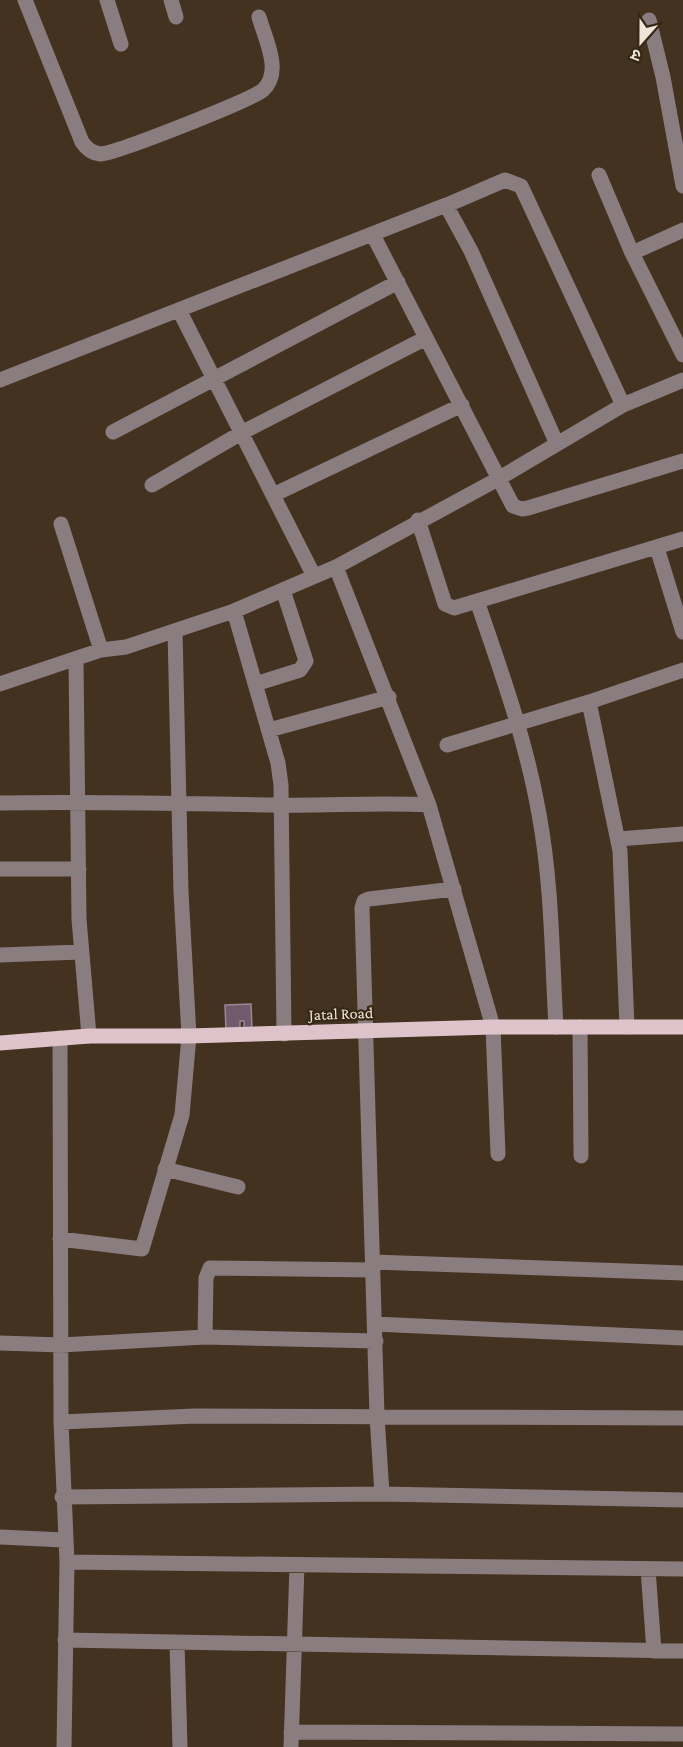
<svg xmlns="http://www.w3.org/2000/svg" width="683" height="1747" viewBox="0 0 683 1747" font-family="'Crimson Pro','Noto Sans Devanagari',serif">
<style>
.building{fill:#705b6d;stroke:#9c8598;stroke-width:1.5}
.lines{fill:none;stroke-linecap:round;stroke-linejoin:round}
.minor{stroke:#8a7d80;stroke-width:15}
.major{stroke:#dfc3ca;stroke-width:15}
.labels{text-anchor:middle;stroke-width:4.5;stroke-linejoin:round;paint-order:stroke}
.street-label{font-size:16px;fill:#eee4d9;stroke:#372815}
</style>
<rect width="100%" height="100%" fill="#42321f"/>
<path class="building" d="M251 1004 252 1030H244V1021H240V1030L226 1031 225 1005Z"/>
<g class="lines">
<path class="minor" d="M25 0 82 142C86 148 91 153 100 154 115 154 251 100 263 90 283 72 265 39 259 17
M107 0 121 44
M171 0 176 17
M649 20 663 77 683 186
M599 175 632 253 683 355
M447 205 505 180 521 186 623 405
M373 235 513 506 522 509 528 508 683 461
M632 253 683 230
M179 310 314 576
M0 380 446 205 471 251 557 444
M113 432 398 282
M152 485 243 432 426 338
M273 495 462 405
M418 520 445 604 454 608 683 539
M61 524 101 650
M657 548 683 632
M336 567 429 805 493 1027 498 1154
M477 601C501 671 526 740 539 814 552 884 552 957 556 1027
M234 611 278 763 281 785 284 1034
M76 660 79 919 89 1036
M0 684 101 650 126 647 234 611 336 567 498 479 623 405 683 380
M255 684 300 670 306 661 283 590
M589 702 620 851 627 1027
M269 730 389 697
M447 745 589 702 683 670
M0 803C93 801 186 804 279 805 329 806 379 802 429 805
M618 839 683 834
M0 869H79
M0 955 81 952
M580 1027 581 1156
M60 1038 61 1422 67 1562 64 1747
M165 1169 238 1187
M60 1239 142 1249 182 1115 189 1036 181 892 175 631
M373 1262 683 1273
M375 1324 683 1338
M205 1337 206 1278 210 1268 373 1270
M0 1343 61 1345 205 1337 376 1341
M61 1422 195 1416 683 1418
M382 1494 377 1416 362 908 364 901 369 899 454 889
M62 1497 382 1494 683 1500
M0 1537 64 1540
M67 1562 683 1569
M648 1569 654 1651
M65 1640 683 1651
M177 1643 180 1747
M291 1732 683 1734
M291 1747 297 1565"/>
<path class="major" d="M0 1043 89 1036H189L493 1027H683"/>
</g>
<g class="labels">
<g class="street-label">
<text transform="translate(341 1013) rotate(-2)" y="6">Jatal Road</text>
</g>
</g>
<g transform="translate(641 42) rotate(201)" stroke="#372815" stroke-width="4.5" paint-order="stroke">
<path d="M0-4.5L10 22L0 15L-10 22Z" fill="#eee4d9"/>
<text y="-9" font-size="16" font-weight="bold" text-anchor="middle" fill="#eee4d9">उ</text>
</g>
</svg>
